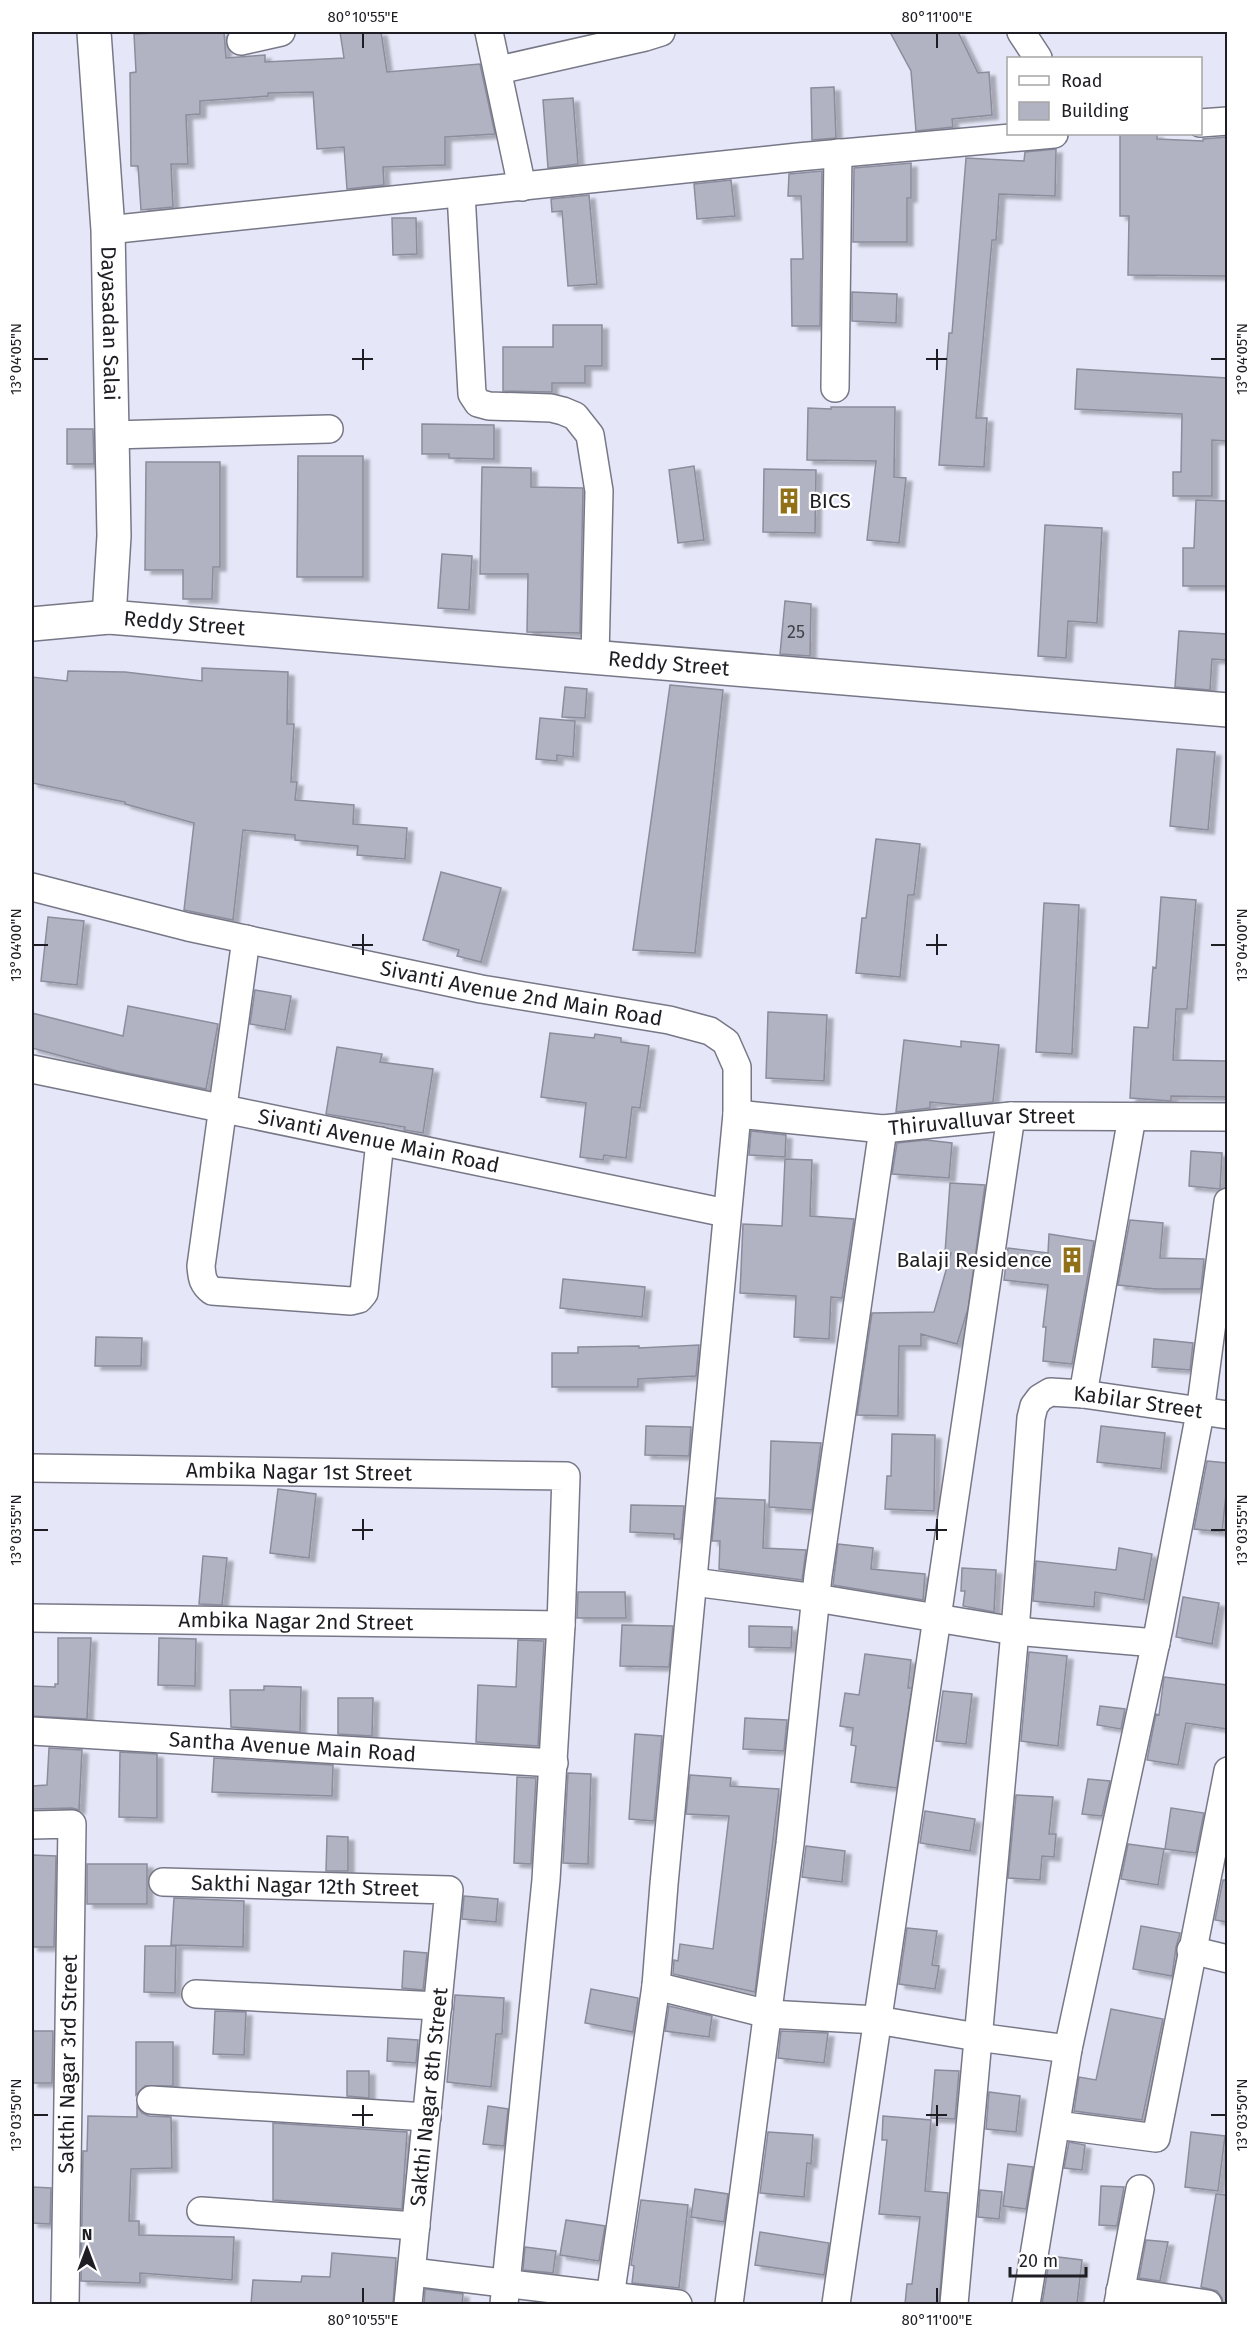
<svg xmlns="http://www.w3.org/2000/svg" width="1259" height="2336" viewBox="0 0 1259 2336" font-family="'Fira Sans',sans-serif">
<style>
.building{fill:#b1b3c3;stroke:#8b8d9c;stroke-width:1.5;filter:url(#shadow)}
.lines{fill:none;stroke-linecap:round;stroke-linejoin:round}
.minor-casing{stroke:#777887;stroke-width:30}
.tertiary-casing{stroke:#777887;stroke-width:36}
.minor{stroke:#fff;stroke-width:27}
.tertiary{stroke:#fff;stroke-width:33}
.ticks{fill:none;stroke:#1d1d23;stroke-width:2}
.labels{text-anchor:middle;stroke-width:4.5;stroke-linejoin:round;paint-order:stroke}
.number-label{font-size:18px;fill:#42424b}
.street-label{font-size:21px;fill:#1d1d23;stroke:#fff}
.poi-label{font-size:21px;fill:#1d1d23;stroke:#fff;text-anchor:start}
.neatline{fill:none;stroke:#1d1d23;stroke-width:2}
.ticks-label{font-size:15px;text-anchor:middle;fill:#1d1d23}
</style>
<defs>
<filter id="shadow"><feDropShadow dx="6" dy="4" stdDeviation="1.5" flood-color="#0004"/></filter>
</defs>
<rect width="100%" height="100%" fill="#e5e6f7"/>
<path class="building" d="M181 32H224L226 58 265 55V62L344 58 340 32H381L387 72 480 64 495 134 445 137V165L383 167 384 185 347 189 344 147 317 149 313 92 268 93V96L200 101V114L186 115 188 164H171L173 207 141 210 138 166H131L130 73 136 72 134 34Z
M890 32H958L978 73 989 72 992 115 952 119 953 127 916 131 911 71Z
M834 87 836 138 812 140 811 88Z
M573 98 578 164 548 168 543 100Z
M1120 134H1157V139L1203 141V139L1227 137V276L1128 275 1129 216H1120Z
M1056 149 1055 196 999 194 996 240H992L976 418H987L984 467 939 465 949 333H952L966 158 1024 161 1025 152Z
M911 163V198H907V242H853L854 168Z
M822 171 820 326H792L791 259H803L801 196H788L789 174Z
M731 180 735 216 697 219 694 184Z
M589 195 597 284 568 286 562 211 552 212 551 199Z
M392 218H416L417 254 393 255Z
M852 292 897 294 896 323 852 321Z
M553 325H602V366H585V383H552V392L503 391V347H553Z
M1077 369 1227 378V441L1212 440V496H1173V472H1181L1182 414 1075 409Z
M831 407H895L894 477 906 478 899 543 867 540 876 461 807 460 808 408 831 409Z
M422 424 494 425V459L449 458V454H422Z
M67 429H93L94 464H67Z
M298 456H363V577H297Z
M146 462H220V567H213L212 599H183V570H145Z
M694 466 704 540 678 543 669 470Z
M482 467 531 468V487L583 488 580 633 527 632 528 574H480Z
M764 469 816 470 815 533 763 532Z
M1196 500 1227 501V586H1183V548H1194Z
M1045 525 1102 528 1097 623 1068 621 1066 658 1038 656Z
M442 554 472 556 469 610 438 608Z
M785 601 811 604 810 656 780 654Z
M1179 631 1227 634V660L1212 659 1210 690 1175 687Z
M202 668 288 672 287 724H294L291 782H297L295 800 354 805 353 824 407 828 405 859 357 855 358 846 295 840V835L243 830 233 920 184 910 194 823 125 804V802L32 783V677L67 681 68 671 125 672 202 681Z
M670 685 723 690 695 953 633 950Z
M565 687 587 689 585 718 562 717Z
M540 718 575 721 573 757 557 755V761L536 759Z
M1177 749 1215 752 1208 830 1170 826Z
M876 839 920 844 914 895H908L900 977 856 973 862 918H866Z
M441 872 501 888 481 962 457 956 459 950 423 940Z
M1161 897 1196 900 1187 1009H1176L1173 1060 1227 1061V1097L1171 1096V1101L1130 1098 1134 1027 1148 1028 1153 967 1156 968Z
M1044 903 1079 905 1072 1054 1036 1052Z
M48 917 84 921 77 985 41 981Z
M255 990 291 996 285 1030 250 1024Z
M128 1006 218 1024 206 1089 117 1071 32 1048V1013L123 1036Z
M768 1012 827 1015 824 1081 766 1078Z
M550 1033 594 1038 595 1034 621 1038V1042L649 1046 640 1108 632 1107 626 1158 604 1155 603 1160 580 1157 586 1103 541 1097Z
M904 1040 961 1047V1041L999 1045 993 1102 961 1105 930 1102V1108L896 1112Z
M337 1047 382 1054 380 1062 433 1069 423 1133 404 1130 405 1127 326 1114Z
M751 1131 786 1135 785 1157 749 1155Z
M926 1140 952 1143 949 1178 892 1174 897 1143Z
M1191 1151 1222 1153 1220 1189 1189 1186Z
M785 1159 812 1160 810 1216 854 1219 842 1298 831 1297 829 1339 794 1337 796 1296 740 1293 743 1224 782 1226Z
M950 1183 985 1185 968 1309 957 1344 921 1334V1346H899L898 1416 857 1415 872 1313 934 1312 951 1253H945Z
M1130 1220 1163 1223 1160 1258 1204 1259 1201 1289H1156L1118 1285Z
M1049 1234 1094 1241 1072 1364 1043 1361 1046 1327H1043L1048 1285 1004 1280 1008 1248 1048 1253Z
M563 1279 645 1287 642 1317 560 1308Z
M96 1337 142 1338 141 1366H95Z
M1154 1339 1193 1343 1190 1370 1152 1367Z
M699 1345 696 1376 638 1379V1387H552V1353H578V1347L639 1346V1348Z
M646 1426 691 1427 689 1456 645 1455Z
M1101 1426 1165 1433 1161 1469 1097 1462Z
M892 1434 935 1435 934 1511 885 1509 887 1476H891Z
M771 1441 821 1443 812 1510 769 1507Z
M1207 1461 1227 1463V1485L1222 1532 1194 1529Z
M278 1489 316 1494 309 1558 270 1553Z
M716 1498 765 1500 763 1548 806 1550 802 1580 719 1569 720 1541H712Z
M631 1505 684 1506 681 1539H674V1534L630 1532Z
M838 1544 873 1548 871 1569 925 1574 923 1600 833 1585Z
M1119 1548 1152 1554 1144 1600 1095 1592 1094 1607 1033 1601 1036 1561 1116 1570Z
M203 1556 227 1558 222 1605 199 1604Z
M962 1568 996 1570 994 1612 963 1606 965 1591H961Z
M578 1592H625L626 1618H577Z
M1183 1597 1219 1603 1212 1644 1176 1637Z
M622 1625 673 1626 669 1667 620 1666Z
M749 1626 792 1627 791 1648 749 1647Z
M58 1638H91L87 1719 32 1716V1686L55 1687V1684H58Z
M159 1638 196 1639 195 1686 158 1685Z
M518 1640 544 1641 538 1746 476 1742 478 1685 516 1687Z
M1029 1652 1067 1656 1058 1746 1021 1741Z
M865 1654 911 1660 908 1688H912L897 1788 851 1782 856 1746 851 1745 853 1728 840 1726 845 1693 859 1695Z
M1164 1677 1227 1685V1729L1186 1723 1178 1765 1147 1760 1156 1714 1159 1715Z
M264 1686 301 1687 300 1732 231 1727 230 1690H264Z
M943 1691 972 1694 966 1744 936 1741Z
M338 1698H373L372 1736 338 1734Z
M1100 1706 1125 1709 1121 1729 1097 1725Z
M745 1718 787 1720 784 1751 743 1749Z
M635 1734 662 1736 654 1821 629 1819Z
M49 1748 82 1750 79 1810 72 1808 32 1809V1786L47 1785Z
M120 1752 157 1754V1818L119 1817Z
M214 1758 333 1765 332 1796 212 1792Z
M568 1773 591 1774 588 1864 563 1863Z
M690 1775 731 1778 730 1786 779 1789 755 1992 673 1974 674 1960 678 1961 680 1944 713 1949 729 1816 686 1814Z
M517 1777 536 1778 531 1864 514 1863Z
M1088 1779 1110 1781 1102 1816 1082 1814Z
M1016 1795 1053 1797 1049 1834H1056L1054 1857 1042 1856 1040 1880 1008 1878Z
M1171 1808 1204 1813 1196 1853 1165 1849Z
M925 1811 975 1819 970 1851 920 1843Z
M327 1836 348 1837V1871H326Z
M1128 1844 1164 1849 1158 1885 1121 1879Z
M806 1846 845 1851 842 1882 802 1877Z
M32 1855 56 1856 54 1947H32Z
M87 1864H147V1904H87Z
M1223 1880H1227V1922L1215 1920Z
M464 1896 498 1899 496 1922 462 1919Z
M174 1898 244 1901 243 1947 171 1945Z
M1141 1926 1180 1933 1176 1947 1172 1976 1133 1969Z
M907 1928 937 1931 932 1965 939 1966 935 1989 899 1984Z
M145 1946H176L175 1993 144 1992Z
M404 1951 427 1953 423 1990 402 1988Z
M591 1989 638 1998 633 2032 585 2023Z
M455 1995 504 1998 502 2034H496L491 2087 447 2082Z
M669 2006 712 2016 709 2037 665 2031Z
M1111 2009 1163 2019 1142 2120 1074 2111 1079 2077 1096 2080Z
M215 2011 246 2012 244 2055 213 2054Z
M32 2031H53L52 2083H32Z
M781 2031 828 2033 824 2063 778 2058Z
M388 2038 418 2040 416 2063 387 2061Z
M136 2042H173V2086H145L136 2095Z
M935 2070 959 2071 955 2119 931 2118Z
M347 2071H369V2098L347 2096Z
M989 2092 1020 2096 1016 2132 986 2129Z
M137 2106 142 2113 149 2116 171 2117 172 2168 131 2169 129 2221H139V2235L234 2237 232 2280 140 2273V2283L81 2281 83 2151H87L88 2116 137 2117Z
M488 2106 508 2109 504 2146 483 2144Z
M883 2116 931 2120 925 2191 948 2193 939 2304H905L907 2284H912L920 2217 879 2214 887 2140H882Z
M273 2123 407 2132 402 2209 273 2200Z
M768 2132 813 2135 811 2164 807 2163 804 2197 760 2193Z
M1191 2132 1225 2136 1218 2191 1185 2187Z
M1069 2142 1085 2145 1082 2170 1064 2168Z
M1008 2164 1033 2167 1026 2209 1003 2206Z
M1101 2186 1124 2187 1117 2226 1099 2225Z
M32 2187 51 2188 50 2224 32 2223Z
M695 2189 728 2194 724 2222 691 2217Z
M980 2190 1002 2192 999 2219 978 2217Z
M1216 2194 1227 2195V2304H1223L1222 2298 1217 2291 1201 2287Z
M641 2200 688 2205 679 2288 632 2283 634 2266 631 2265Z
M566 2220 605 2226 599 2261 560 2255Z
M760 2232 829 2243 824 2275 755 2265Z
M1146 2240 1168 2242 1160 2281 1139 2278Z
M525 2247 556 2251 553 2273 523 2270Z
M332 2253 396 2258 393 2304H251L253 2280 301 2282 302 2276 330 2277Z
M1050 2256 1082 2260 1077 2304H1042Z
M425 2289 463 2294 462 2304H424Z"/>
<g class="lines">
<g class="minor-casing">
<g id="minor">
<path d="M489 32 522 187"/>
<path d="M1021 32 1038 58"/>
<path d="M241 41 281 32"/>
<path d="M499 70 645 37 661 32"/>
<path d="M1200 123 1228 121"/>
<path d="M461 193 472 394 478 403 489 406 551 408 563 411 575 416 590 435 599 491 595 657"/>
<path d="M108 230 798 157 1054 134"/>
<path d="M835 388 838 153"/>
<path d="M112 435 329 429"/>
<path id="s1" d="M32 887 188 927 481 989 669 1020 710 1031 726 1042 737 1067V1114L664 1884 656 1986 609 2304"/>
<path d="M246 939 201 1266C202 1277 202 1283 212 1291L351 1301 359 1299 364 1293 380 1141"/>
<path id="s2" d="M32 1069 726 1213"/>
<path id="s3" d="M737 1114 883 1129 1011 1116 1228 1117"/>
<path d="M1083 1394 1132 1117"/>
<path id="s4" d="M32 1468 566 1476 561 1625 546 1880 504 2304"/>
<path d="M693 1582 816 1598 1015 1631 1156 1643"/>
<path id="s5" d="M32 1618 561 1625"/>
<path id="s6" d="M32 1731 554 1763"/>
<path d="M32 1825 72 1824 65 2304"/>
<path id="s7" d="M163 1882 449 1890 408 2304"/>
<path d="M1191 1950 1228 1959"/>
<path d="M656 1986 768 2014 877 2020 977 2037 1068 2049"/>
<path d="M196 1994 438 2006"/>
<path d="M151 2100 427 2117"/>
<path d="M1057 2125 1156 2138 1228 1771"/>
<path d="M201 2211 416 2226"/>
<path d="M412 2272 678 2304"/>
<path d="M1120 2291 1208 2304"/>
<path d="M729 2304 790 1844 818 1576 883 1129"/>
<path d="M836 2304C893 1908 956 1513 1011 1116"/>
<path id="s8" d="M954 2304 1015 1631 1031 1418 1034 1406 1040 1398 1050 1392 1083 1394 1228 1415"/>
<path d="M1026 2304 1068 2049 1159 1628 1200 1413 1228 1202"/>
<path d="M1118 2304 1140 2189"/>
</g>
</g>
<g class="tertiary-casing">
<g id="tertiary">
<path id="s9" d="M94 32 108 230 114 536 109 617"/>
<path id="s10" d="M32 624 109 617 1228 710"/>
</g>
</g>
<use href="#minor" class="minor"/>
<use href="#tertiary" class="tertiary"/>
</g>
<path class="ticks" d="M363 33V48M937 33V48M363 349V370M937 349V370M33 359H48M352 359H373M926 359H947M1211 359H1226M363 934V955M937 934V955M33 945H48M352 945H373M926 945H947M1211 945H1226M363 1519V1540M937 1519V1540M33 1530H48M352 1530H373M926 1530H947M1211 1530H1226M363 2105V2126M937 2105V2126M33 2115H48M352 2115H373M926 2115H947M1211 2115H1226M363 2288V2303M937 2288V2303"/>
<defs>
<g id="building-bare" transform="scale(2.07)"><path d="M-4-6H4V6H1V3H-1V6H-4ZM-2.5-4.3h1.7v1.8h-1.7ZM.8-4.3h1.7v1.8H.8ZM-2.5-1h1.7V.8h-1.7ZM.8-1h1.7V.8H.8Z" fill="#927017" stroke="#fff" stroke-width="2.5" paint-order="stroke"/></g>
</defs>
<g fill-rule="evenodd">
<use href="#building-bare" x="789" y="501"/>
<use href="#building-bare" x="1072" y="1260"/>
</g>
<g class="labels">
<g class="number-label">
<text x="796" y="638">25</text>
</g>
<g class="street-label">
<text dy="7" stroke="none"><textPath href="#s9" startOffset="292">Dayasadan Salai</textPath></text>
<text dy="7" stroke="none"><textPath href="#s10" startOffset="153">Reddy Street</textPath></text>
<text dy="7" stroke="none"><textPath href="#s10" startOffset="639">Reddy Street</textPath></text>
<text dy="7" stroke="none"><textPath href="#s1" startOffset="501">Sivanti Avenue 2nd Main Road</textPath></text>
<text dy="7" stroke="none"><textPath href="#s3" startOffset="246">Thiruvalluvar Street</textPath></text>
<text dy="7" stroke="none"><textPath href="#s2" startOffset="354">Sivanti Avenue Main Road</textPath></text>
<text dy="7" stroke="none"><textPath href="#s8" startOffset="1012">Kabilar Street</textPath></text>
<text dy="7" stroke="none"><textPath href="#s4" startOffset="267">Ambika Nagar 1st Street</textPath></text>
<text dy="7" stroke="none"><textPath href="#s5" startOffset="264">Ambika Nagar 2nd Street</textPath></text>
<text dy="7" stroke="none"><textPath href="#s6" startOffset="261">Santha Avenue Main Road</textPath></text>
<text dy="7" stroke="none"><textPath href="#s7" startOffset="142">Sakthi Nagar 12th Street</textPath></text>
<text transform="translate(68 2064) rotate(-89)" y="7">Sakthi Nagar 3rd Street</text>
<text transform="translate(429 2097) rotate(-84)" y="7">Sakthi Nagar 8th Street</text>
</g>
<g class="poi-label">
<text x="809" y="508">BICS</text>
<text x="1052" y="1267" text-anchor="end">Balaji Residence</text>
</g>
</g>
<rect width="1259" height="2336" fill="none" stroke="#ffffff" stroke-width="66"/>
<rect x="1007" y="57" width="195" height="78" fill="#ffffff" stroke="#a5a5a7" stroke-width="1.5"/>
<rect x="1019" y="76" width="30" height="9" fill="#ffffff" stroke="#a5a5a7" stroke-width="1.5"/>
<text x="1061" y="87" font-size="18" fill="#1d1d23">Road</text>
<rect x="1019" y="102" width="30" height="18" fill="#b1b3c3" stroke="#a5a5a7" stroke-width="1.5"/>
<text x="1061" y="117" font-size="18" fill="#1d1d23">Building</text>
<g transform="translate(87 2249)" stroke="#ffffff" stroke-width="4.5" paint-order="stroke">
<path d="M0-4.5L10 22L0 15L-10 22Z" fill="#1d1d23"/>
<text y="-9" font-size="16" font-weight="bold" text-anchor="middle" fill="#1d1d23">N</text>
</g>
<path d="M1010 2267v9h76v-9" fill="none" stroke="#1d1d23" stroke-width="3"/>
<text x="1019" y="2267" font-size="18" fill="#1d1d23" stroke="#ffffff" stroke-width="4.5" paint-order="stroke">20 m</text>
<rect x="33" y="33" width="1193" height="2270" class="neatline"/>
<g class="ticks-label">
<text x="363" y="22">80°10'55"E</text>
<text x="937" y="22">80°11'00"E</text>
<text transform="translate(16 359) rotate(-90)" y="5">13°04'05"N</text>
<text transform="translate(1242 359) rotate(-90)" y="5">13°04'05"N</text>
<text transform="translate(16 945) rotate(-90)" y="5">13°04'00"N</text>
<text transform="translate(1242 945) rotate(-90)" y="5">13°04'00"N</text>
<text transform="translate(16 1530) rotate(-90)" y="5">13°03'55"N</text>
<text transform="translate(1242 1530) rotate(-90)" y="5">13°03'55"N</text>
<text transform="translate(16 2115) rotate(-90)" y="5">13°03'50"N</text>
<text transform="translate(1242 2115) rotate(-90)" y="5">13°03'50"N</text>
<text x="363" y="2325">80°10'55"E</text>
<text x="937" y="2325">80°11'00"E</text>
</g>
</svg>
